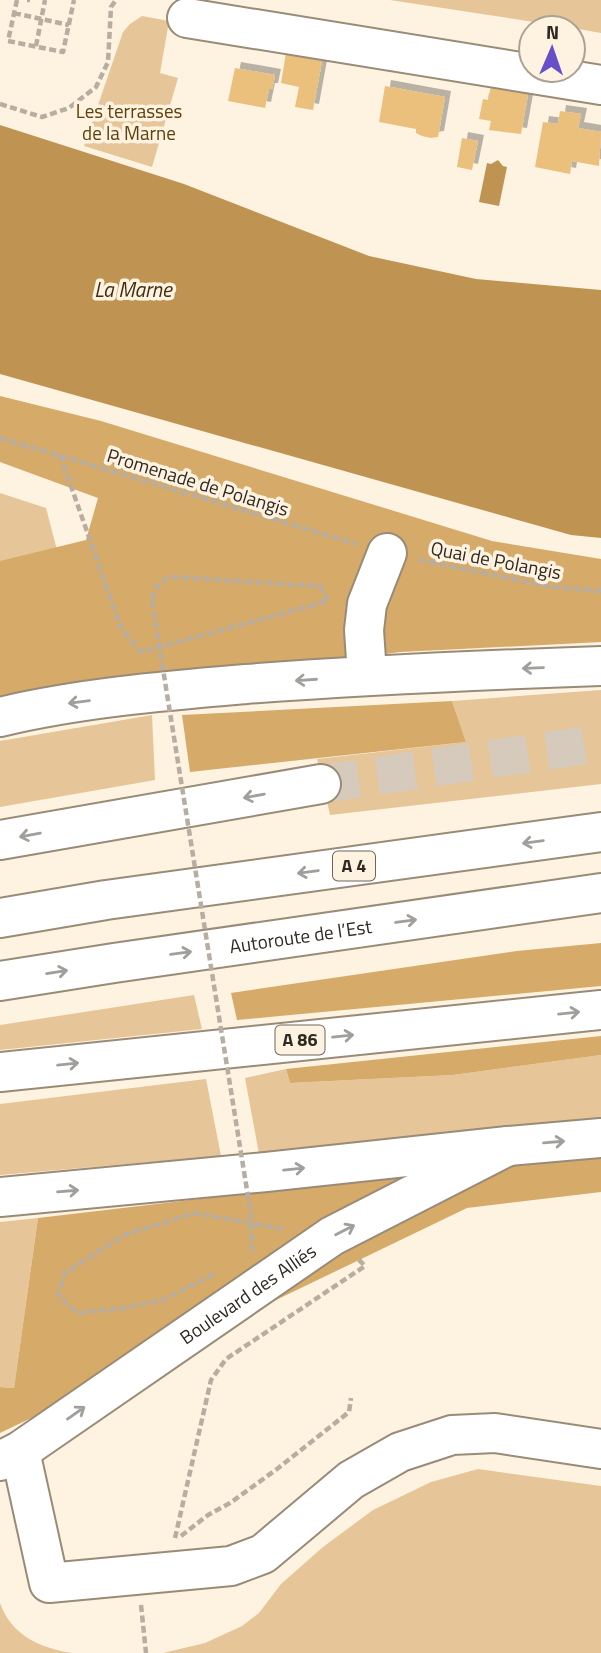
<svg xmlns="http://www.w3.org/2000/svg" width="601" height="1653" viewBox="0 0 601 1653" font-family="'Titillium Web',sans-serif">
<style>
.green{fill:#e6c698}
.forest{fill:#d6aa68}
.water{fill:#bf9452}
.building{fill:#ebbf7b;filter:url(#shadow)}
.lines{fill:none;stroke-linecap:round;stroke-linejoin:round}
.highway-tunnel{stroke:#d5cabb;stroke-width:38;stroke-dasharray:38 19;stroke-linecap:butt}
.minor-casing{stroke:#998b77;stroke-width:42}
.major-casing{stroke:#998b77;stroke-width:42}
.highway-casing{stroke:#998b77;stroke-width:42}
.path{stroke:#b7ada0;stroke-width:4.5;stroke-dasharray:7 3.5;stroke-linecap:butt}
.minor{stroke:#fff;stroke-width:38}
.major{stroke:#fff;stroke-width:38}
.highway{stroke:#fff;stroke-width:38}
.path-bridge{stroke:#b7ada0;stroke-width:4.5;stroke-dasharray:7 3.5;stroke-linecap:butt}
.oneway{stroke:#a19f9b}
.labels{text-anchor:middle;stroke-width:7;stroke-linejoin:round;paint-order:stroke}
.shield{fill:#fef2e1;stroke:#6d655b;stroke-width:2}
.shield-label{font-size:18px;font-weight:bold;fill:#2f2921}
.park-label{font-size:19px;fill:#5e410b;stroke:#fef2e1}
.street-label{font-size:19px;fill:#2f2921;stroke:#fef2e1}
.water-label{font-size:21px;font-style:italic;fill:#402e10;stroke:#fef2e1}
</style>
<defs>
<filter id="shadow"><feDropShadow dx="6" dy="-6" stdDeviation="0" flood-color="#0004"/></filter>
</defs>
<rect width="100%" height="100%" fill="#fef2e1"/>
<path class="green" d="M390 0H601V33L573 28Z
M142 16 169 21 160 73 178 78 152 167 84 146 123 32 130 24Z
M0 493 46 508 67 588 0 600Z
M601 690V784L330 815 317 759 466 742 452 701Z
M152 715 155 780 0 807V741Z
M194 995 202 1029 0 1050V1025Z
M601 1055V1118L259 1154 245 1078 286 1069 290 1083 453 1075Z
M206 1079 221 1156 0 1175V1104Z
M38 1218 14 1388 0 1387V1222Z
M478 1469 601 1486V1653H163L205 1643 242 1626 259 1613 281 1584 323 1547 373 1510 431 1482Z
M0 1603C11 1635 40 1648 72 1653H0Z"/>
<path class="forest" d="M0 396 101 421 492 541 601 559V642L400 652 51 700 0 712V561L86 540 98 498 0 462Z
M452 701 466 742 190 772 182 715Z
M601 943V986L237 1020 231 993 517 951Z
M601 1036V1055L453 1075 290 1083 286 1069Z
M601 1155V1192L467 1208 0 1433V1387L14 1388 38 1218 471 1167Z"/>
<path class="water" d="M0 125 184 184 369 256 476 279 601 290V538L571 535 0 374Z
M498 160 503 166 507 167 499 206 479 202 487 163 491 164Z"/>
<path class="building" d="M324 50 313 110 295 107 299 87 281 83 286 53Z
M235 68 275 75 272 89H269L265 108 228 101Z
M493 77 530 83 521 134 489 130 491 121 479 119 483 99 488 100Z
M385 86 445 97 438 137 431 138 422 136 416 133V129L379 122Z
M560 111 581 114 578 128 601 132 599 166 572 161 570 174 535 167 543 122 558 124Z
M462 138 478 141 472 170 457 167Z"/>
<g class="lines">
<path class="highway-tunnel" d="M321 784 601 743"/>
<g class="minor-casing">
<g id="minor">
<path d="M187 18 601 85"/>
<path d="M367 675 364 630 367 604 387 553"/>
<path d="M20 1451 49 1583 231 1566 263 1554 351 1480 400 1452 452 1435 495 1433 601 1449"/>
<path id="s1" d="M0 1461 20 1451 332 1236 506 1147"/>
</g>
</g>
<g class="major-casing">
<path id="major" d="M508 1146 601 1138"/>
</g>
<g class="highway-casing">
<g id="highway">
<path d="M0 717C80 698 164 691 246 684 365 675 483 670 601 666"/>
<path d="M0 840 321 784"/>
<path d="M0 918 106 900 601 832"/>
<path id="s2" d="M0 981 114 963 601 893"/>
<path d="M0 1072 601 1010"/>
<path d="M0 1197 266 1172 508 1146"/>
</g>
</g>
<path class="path" d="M17 0 8 41 63 52 74 0
M27 0H30
M14 13 69 25
M36 46 45 0
M0 104 42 117 69 108 96 87 108 62 111 7 116 0
M0 438 357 544
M60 455 121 628 141 652 328 601 320 586 171 577C158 582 155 587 152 601
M419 560 553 587 601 591
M214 1274 163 1300 124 1308 77 1313 58 1295 65 1273 124 1235 194 1213 285 1229
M181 1536 208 1515 230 1503 277 1469 349 1412 351 1398
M175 1538 211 1380 226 1359 365 1266 358 1259
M141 1605 146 1653"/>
<use href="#minor" class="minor"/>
<use href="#major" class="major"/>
<use href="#highway" class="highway"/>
<path class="path-bridge" d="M152 601 251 1215 252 1255"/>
</g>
<defs><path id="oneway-shaft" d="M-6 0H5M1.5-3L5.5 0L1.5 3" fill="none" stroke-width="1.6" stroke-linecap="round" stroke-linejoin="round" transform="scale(1.75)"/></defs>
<g class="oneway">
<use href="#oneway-shaft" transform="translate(533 668) rotate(178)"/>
<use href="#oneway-shaft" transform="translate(306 680) rotate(176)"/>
<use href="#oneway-shaft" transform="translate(79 702) rotate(173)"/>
<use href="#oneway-shaft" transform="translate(254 796) rotate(170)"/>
<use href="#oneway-shaft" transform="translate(30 835) rotate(170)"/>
<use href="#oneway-shaft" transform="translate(533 842) rotate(172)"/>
<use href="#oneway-shaft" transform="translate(308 872) rotate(172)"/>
<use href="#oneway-shaft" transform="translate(406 921) rotate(-8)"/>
<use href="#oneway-shaft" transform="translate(181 953) rotate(-8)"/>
<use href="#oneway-shaft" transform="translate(57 972) rotate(-9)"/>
<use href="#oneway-shaft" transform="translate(569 1013) rotate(-6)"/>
<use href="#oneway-shaft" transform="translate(343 1036) rotate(-6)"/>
<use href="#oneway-shaft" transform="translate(68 1064) rotate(-6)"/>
<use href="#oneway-shaft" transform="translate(554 1142) rotate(-5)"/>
<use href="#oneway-shaft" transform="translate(294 1169) rotate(-6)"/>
<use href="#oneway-shaft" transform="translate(68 1191) rotate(-5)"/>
<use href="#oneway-shaft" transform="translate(345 1230) rotate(-27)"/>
<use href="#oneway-shaft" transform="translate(76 1413) rotate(-35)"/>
</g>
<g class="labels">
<g class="shield">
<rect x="333" y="851.5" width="42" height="29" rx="5"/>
<rect x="275.5" y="1025.5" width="49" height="29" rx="5"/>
</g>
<g class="shield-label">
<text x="354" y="872">A 4</text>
<text x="300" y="1046">A 86</text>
</g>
<g class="park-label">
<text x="129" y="118">Les terrasses<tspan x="129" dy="22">de la Marne</tspan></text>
</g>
<g class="street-label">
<text transform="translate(198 482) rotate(17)" y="7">Promenade de Polangis</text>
<text transform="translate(496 560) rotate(11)" y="7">Quai de Polangis</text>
<text dy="7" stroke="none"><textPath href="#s2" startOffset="304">Autoroute de l’Est</textPath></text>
<text dy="7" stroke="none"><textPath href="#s1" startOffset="299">Boulevard des Alliés</textPath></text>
</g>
<g class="water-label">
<text x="133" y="297">La Marne</text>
</g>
</g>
<g transform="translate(552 49) rotate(2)"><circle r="33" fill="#fef2e1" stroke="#aba294" stroke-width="2"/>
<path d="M0-5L12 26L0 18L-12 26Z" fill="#664fc8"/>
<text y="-10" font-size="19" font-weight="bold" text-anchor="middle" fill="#2f2921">N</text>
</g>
</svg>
